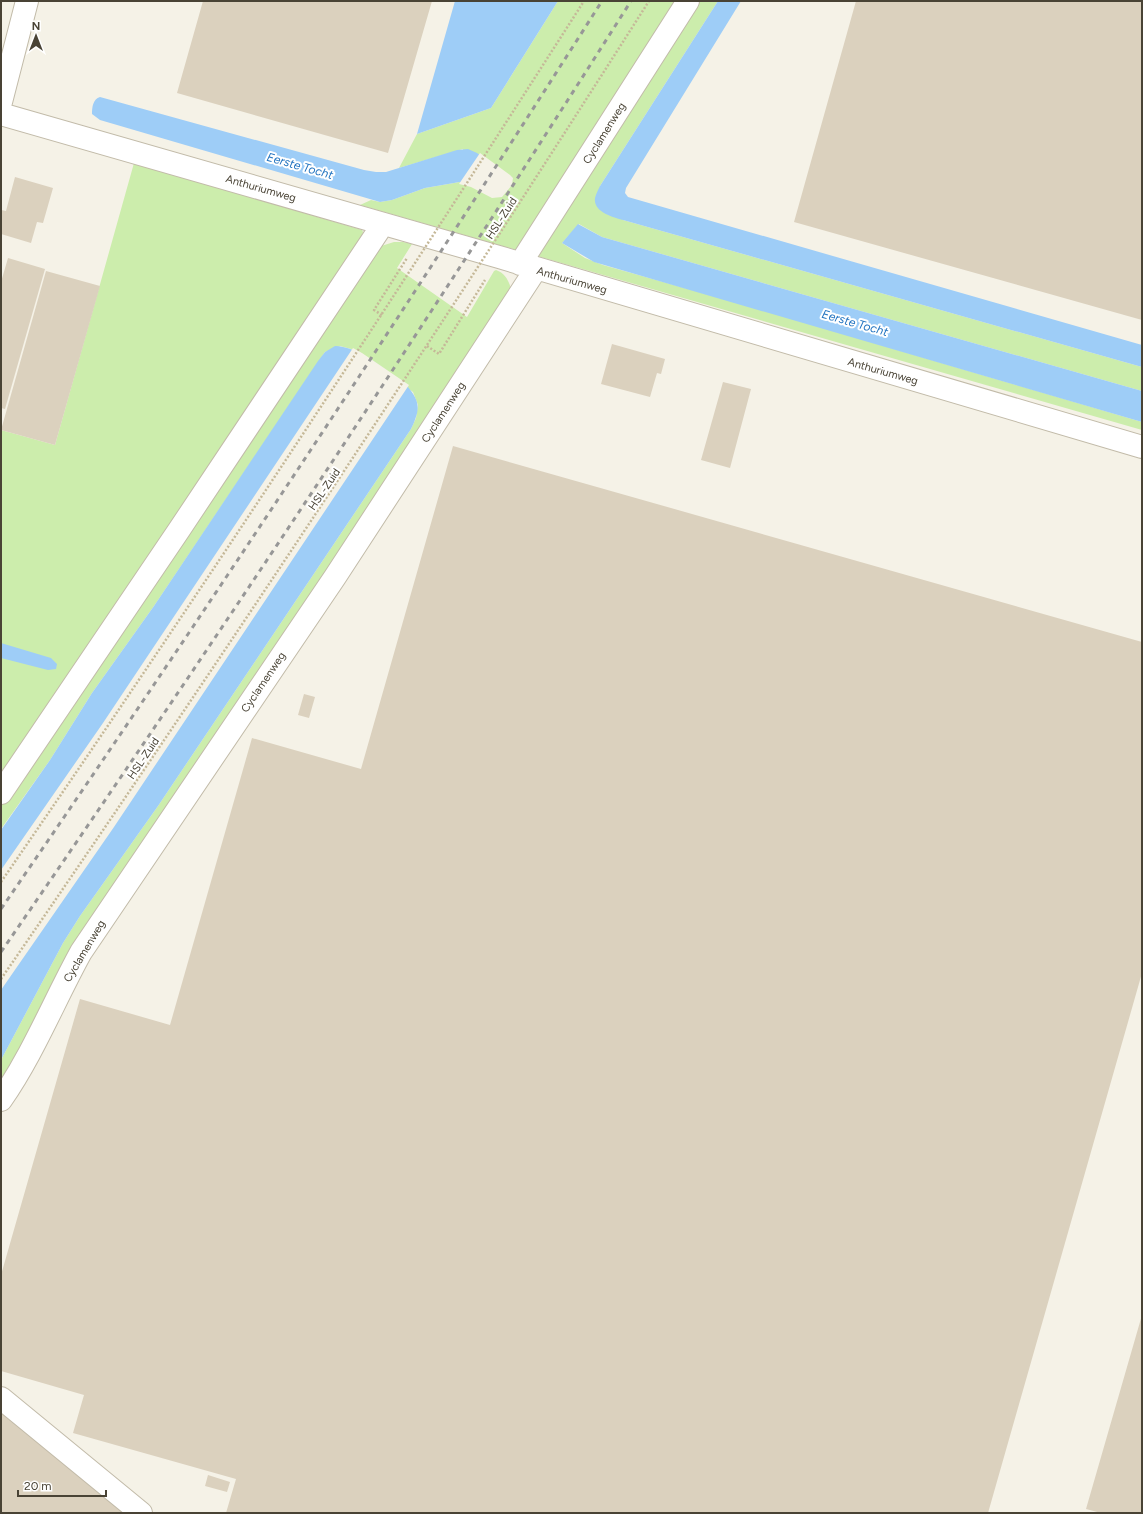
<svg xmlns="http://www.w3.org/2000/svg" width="1143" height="1514" viewBox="0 0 1143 1514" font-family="Figtree,sans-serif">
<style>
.green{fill:#ccedac}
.water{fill:#9ecdf7}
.pier{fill:#f5f2e7}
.building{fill:#dbd1be}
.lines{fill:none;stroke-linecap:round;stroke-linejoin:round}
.minor-casing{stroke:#c2bba9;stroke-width:24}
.path{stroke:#c5b898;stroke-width:2.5;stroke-dasharray:2 2;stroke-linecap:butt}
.minor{stroke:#fff;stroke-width:22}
.rail{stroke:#979797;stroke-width:3;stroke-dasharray:5 5;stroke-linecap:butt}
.path-bridge{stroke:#c5b898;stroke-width:2.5;stroke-dasharray:2 2;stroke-linecap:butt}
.labels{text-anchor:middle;stroke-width:4;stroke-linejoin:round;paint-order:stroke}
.street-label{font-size:11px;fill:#494335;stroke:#fff}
.water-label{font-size:12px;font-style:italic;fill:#2374c0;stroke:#fff}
</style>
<rect width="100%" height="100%" fill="#f5f2e7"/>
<path class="green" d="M558 1H718L600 186 623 220 1142 367V391L602 237 579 224 562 243 585 258 603 265 759 309 1142 422V430L360 205 371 200 380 202 392 200 425 188 454 183 459 182 471 185 463 149 399 168 417 134 491 108Z
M134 163 362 230 363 232 362 237 1 777V430L55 445Z
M394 242H403L412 244 397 268 467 317 494 271 496 270C505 273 509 281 511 289L1 1090V1060L63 943 80 916 158 806 411 429 416 418 418 405 413 392 361 354 351 349 340 346 325 352 154 606 92 693 50 760 1 829V805L378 247Z"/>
<path class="water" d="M455 1H558L491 108 417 134Z
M718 1H741L626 188 625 193 628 197 1142 345V367L623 220C613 217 593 212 595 198 596 194 598 190 600 186Z
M100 97 364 170 376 172H386L457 150 468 149 477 153 509 176 471 185 459 182 454 183 425 188 392 200 380 202 100 120 92 114C92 107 93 99 100 97Z
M578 224 602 237 1142 391V422L594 262 562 243Z
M335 346C359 346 388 372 407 386 421 402 420 410 411 429L158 806 80 916 63 943 1 1060V830L50 760 92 693 154 606 318 361 325 352Z
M1 643 51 658 57 664 56 669 48 670 1 658Z"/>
<path class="pier" d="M480 153 510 175 513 178 512 185 502 197 492 198 471 187 459 184Z
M353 348 362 353 409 385 114 827 1 990V870L103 723Z"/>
<path class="building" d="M203 1H432L388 153 177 93Z
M856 1H1142V320L794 222Z
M15 177 53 188 43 223 37 222 31 243 1 234V210L6 211Z
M8 258 45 269 5 409 1 408V282Z
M46 271 100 286 55 445 1 430Z
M612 344 665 359 661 374 657 373 650 397 601 384Z
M723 382 751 389 730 468 701 460Z
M453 446 1142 642V973L988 1513H226L236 1479 73 1433 84 1395 1 1371V1275L80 999 170 1025 252 738 361 769Z
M304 694 315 697 309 718 298 715Z
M1142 1315V1513H1101L1086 1509Z
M1 1412 124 1513H1Z
M208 1475 230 1482 227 1492 205 1486Z"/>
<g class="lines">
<g class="minor-casing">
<path id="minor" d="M1 102 27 1
M1 114 499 257 1142 447
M520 264 688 1
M1 793 179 530 383 224
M1 1100C33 1054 54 1001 81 952L335 577 536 269
M1 1398 141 1513"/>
</g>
<path class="path" d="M382 315 374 310 407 258
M427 346 439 354 485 280"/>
<use href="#minor" class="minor"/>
<path class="rail" d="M1 909C207 610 407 307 602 1
M1 952C217 639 427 322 631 1"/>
<path class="path-bridge" d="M1 882C201 592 394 298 584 1
M1 979C223 657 439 331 649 1"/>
</g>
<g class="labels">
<g class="street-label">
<text transform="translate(604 133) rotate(-58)" y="4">Cyclamenweg</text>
<text transform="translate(261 188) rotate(16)" y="4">Anthuriumweg</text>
<text transform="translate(501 218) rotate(-57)" y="4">HSL-Zuid</text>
<text transform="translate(572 280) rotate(16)" y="4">Anthuriumweg</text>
<text transform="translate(883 371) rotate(16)" y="4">Anthuriumweg</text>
<text transform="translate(443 412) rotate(-57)" y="4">Cyclamenweg</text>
<text transform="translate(324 489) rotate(-56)" y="4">HSL-Zuid</text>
<text transform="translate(263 682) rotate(-56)" y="4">Cyclamenweg</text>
<text transform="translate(143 758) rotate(-56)" y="4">HSL-Zuid</text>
<text transform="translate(84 951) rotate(-59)" y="4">Cyclamenweg</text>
</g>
<g class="water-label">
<text transform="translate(300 166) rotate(16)" y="4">Eerste Tocht</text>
<text transform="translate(855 323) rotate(16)" y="4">Eerste Tocht</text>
</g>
</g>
<rect width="1143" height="1514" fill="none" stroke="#494335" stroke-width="4"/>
<g transform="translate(36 36)" stroke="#ffffff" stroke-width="3" paint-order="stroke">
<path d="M0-3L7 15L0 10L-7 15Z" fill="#494335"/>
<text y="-6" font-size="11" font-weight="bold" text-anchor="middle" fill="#494335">N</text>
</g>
<path d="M18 1490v6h88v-6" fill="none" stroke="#494335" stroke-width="2"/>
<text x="24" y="1490" font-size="12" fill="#494335" stroke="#ffffff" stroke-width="3" paint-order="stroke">20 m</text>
</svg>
